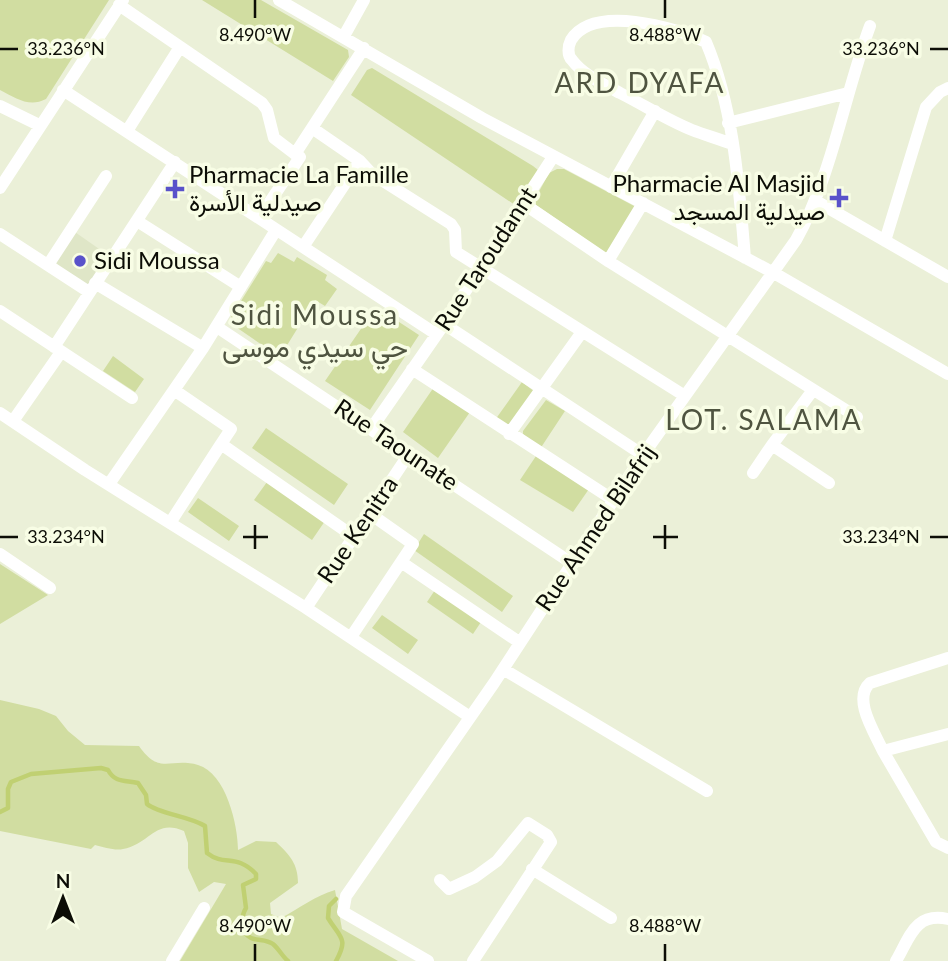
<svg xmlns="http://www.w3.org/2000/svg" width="948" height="961" viewBox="0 0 948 961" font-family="Lato,Vazirmatn,sans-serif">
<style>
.built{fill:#dfe6c7}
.green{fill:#d1dda1}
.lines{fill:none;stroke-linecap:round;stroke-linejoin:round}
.stream{stroke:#c0d072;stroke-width:4.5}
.street{stroke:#fff;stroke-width:12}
.ticks{fill:none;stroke:#0c0d06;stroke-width:2.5}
.poi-dot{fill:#5952ca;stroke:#f8fde5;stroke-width:2.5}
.labels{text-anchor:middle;stroke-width:7;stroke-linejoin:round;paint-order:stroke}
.poi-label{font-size:24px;fill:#0c0d06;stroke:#f8fde5;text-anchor:start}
.street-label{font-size:24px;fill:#0c0d06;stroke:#f8fde5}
.quarter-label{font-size:28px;letter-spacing:2px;fill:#4f5440;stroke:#f8fde5}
.ticks-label{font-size:18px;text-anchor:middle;fill:#0c0d06;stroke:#f8fde5;stroke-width:7;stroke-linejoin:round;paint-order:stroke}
</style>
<rect width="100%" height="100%" fill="#ebf0d8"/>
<path class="built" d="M72 230 112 258 89 292 48 265Z"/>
<path class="green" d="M0 0H109L46 99C29 108 16 98 0 90Z
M202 0H261L348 50 349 57 333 81Z
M372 68 533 166 538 170 518 207 351 95 367 70Z
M557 169H564L636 207 607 254 536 205 535 199 549 173Z
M278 253 294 262 297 257 327 275 325 280 337 289 325 306 315 300 286 347 268 349 233 325 231 317 266 261 271 263Z
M376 307 419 335 370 410 325 381Z
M113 356 144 379 135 392 103 371Z
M522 382 535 392 508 429 495 420Z
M434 387 470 412 438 458 403 432Z
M546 400 565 411 540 449 523 434V431Z
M266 428 348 484 334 505 252 448Z
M536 456 589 489 573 512 520 480Z
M267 482 325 521 312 540 254 500Z
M198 498 239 526 229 541 188 512Z
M424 534 513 596 502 612 414 550Z
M0 564 48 595 0 624Z
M435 590 481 622 473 634 427 602Z
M382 615 418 640 408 654 372 628Z
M0 700 39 709 56 716 68 731 85 745 139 746C160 776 170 757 198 765 226 773 238 825 238 850L256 841 276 842C290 855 298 864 298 883L270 903 271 914 281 918C300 908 315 896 335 890L342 929 398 961H180L226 884 214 882 199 892 188 868V843L184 831C155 818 150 844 123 849 115 851 104 847 95 845L91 849 0 831Z"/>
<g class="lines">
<path class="stream" d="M0 812 8 808V789L11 782 31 774 101 768 108 770C115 783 125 780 138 783L146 795 147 804C159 814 189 816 205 826L207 853C225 867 236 853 256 874V879L243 885 246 908C241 916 240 933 251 938 258 941 266 939 273 944 279 949 282 956 288 961
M336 899 329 906 328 918C340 938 349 938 336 961"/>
<path class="street" d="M279 0 482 118 774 273 948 374
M119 5 262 103 267 110 274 138 295 154
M344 36 364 0
M63 90 436 334
M0 106 39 125
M728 123 848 93
M312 128 360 161 372 174 451 224 455 230 456 252 685 396
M127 131 180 47
M732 144C719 139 705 135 692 130 667 120 644 105 620 93 604 84 583 75 572 60 567 55 568 46 571 40 593 4 675 27 706 42 734 108 739 187 745 258
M611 187 655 111
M0 188 123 0
M816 201 948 277
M524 204 608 261 857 417
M259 218 300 157 295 154 364 48
M137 221 241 287
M0 234 89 292
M885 241 926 107 940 92 948 88
M303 247 360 161
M608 261 643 203
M48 265 106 176
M95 283 203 348
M0 311 132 398
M444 324 643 455
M217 327 573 564
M54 347 175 162
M412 369 615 501
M174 390 231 429 221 444
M813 390 772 445 829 483
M0 413 85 470 306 608 470 717
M13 421 61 352
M371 429 444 324 553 157
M509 434 582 332
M753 473 772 445
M109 484 203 348 276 230
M170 523 221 444 353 536
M0 554 50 588
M401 562 519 642
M306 608 409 454
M351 637 413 544 369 513
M503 669 707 791
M948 734 883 751 936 842 948 848
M883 751C875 733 852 699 870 683L948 658
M532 869 611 918
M440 880 449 889 475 877 497 861 528 823 547 835 551 842 473 961
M172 961 204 908
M428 961 343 912 346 896 494 683 643 455 796 240C832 176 844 96 870 26
M896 961C910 937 915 912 948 919"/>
</g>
<path class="ticks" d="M255 0V18M665 0V18M0 49H18M930 49H948M255 525V549M665 525V549M0 537H18M243 537H268M653 537H678M930 537H948M255 944V961M665 944V961"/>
<g class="poi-dot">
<path d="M171.5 178.5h7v7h7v7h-7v7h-7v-7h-7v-7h7z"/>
<path d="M835.5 187.5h7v7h7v7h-7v7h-7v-7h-7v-7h7z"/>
<circle cx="80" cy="261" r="7"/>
</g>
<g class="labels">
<g class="poi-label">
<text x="189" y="183">Pharmacie La Famille<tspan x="189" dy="28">صيدلية الأسرة</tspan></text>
<text x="825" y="192" text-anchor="end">Pharmacie Al Masjid<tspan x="825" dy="28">صيدلية المسجد</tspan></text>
<text x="94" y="269">Sidi Moussa</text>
</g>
<g class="street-label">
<text transform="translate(486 259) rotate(-57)" y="8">Rue Taroudannt</text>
<text transform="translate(396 445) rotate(34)" y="8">Rue Taounate</text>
<text transform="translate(596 528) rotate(-56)" y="8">Rue Ahmed Bilafrij</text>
<text transform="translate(358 530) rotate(-56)" y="8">Rue Kenitra</text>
</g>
<g class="quarter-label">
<text x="640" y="93">ARD DYAFA</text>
<text x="315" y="325">Sidi Moussa<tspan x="315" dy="32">حي سيدي موسى</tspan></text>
<text x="764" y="430">LOT. SALAMA</text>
</g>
</g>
<g class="ticks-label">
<text x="255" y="41">8.490°W</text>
<text x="665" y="41">8.488°W</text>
<text x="66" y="55">33.236°N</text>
<text x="881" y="55">33.236°N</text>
<text x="66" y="543">33.234°N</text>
<text x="881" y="543">33.234°N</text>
<text x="255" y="932">8.490°W</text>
<text x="665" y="932">8.488°W</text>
</g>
<g transform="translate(63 898)" stroke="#f8fde5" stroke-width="5" paint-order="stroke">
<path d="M0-5L12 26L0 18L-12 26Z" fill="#0c0d06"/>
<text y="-10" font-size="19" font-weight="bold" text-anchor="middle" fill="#0c0d06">N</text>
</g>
</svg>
